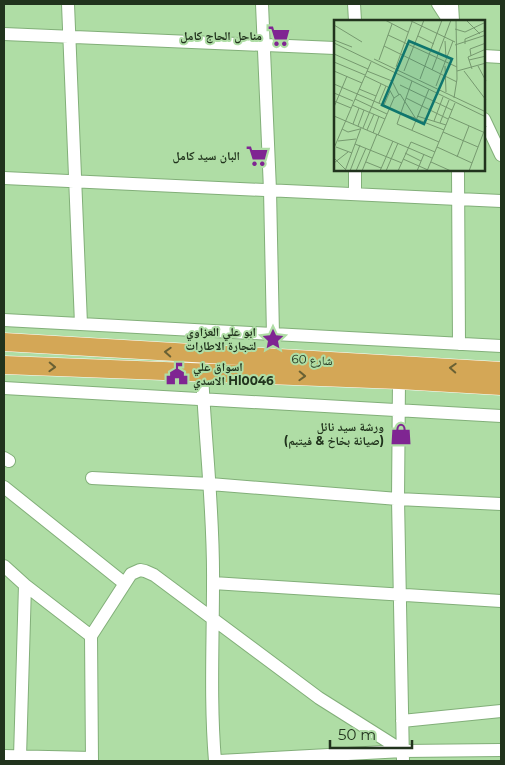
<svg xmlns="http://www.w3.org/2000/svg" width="505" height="765" viewBox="0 0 505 765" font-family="Montserrat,'Noto Naskh Arabic',sans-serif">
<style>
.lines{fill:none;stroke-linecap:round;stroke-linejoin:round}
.minor-casing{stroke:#82af79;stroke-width:14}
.highway-casing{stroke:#fff;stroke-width:19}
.minor{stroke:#fff;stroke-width:12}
.highway{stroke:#d4a756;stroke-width:18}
.oneway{stroke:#696134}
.labels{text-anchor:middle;stroke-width:4;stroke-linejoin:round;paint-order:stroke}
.poi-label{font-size:12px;font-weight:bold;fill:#21331d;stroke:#afdda5;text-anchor:end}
.street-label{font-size:12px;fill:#21331d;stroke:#afdda5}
.inset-road{fill:none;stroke:#76996f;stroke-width:1}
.view{fill:#0f766e;fill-opacity:0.15;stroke:#0f766e;stroke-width:2.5}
.inset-edge{fill:none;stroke:#21331d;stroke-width:2.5}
</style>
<rect width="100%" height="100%" fill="#afdda5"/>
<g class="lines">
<g class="minor-casing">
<path id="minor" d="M68 4 81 324
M262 4 270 190 273 335
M354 4 355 21
M438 4 449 21
M452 4 453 21
M4 34 335 48
M484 56 501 57
M484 119 501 155
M458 170 459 344
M4 178 501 201
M355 193V170
M4 320 501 346
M202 372C205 442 214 513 213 583 213 644 210 701 215 761
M399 380 398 499 403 761
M4 388 501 416
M4 458 9 461
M92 478 210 484 398 499 501 504
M4 487 124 583
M4 566 25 585 91 636
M213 583 501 601
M402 721 501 711
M4 756 92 758
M20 757 25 585
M92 761 91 636 131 574 140 570 145 571 154 575 319 698 403 751 501 750
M219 761 403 751"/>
</g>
<g class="highway-casing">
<path id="highway" d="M4 342 501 371
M4 365 399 380 501 386"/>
</g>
<use href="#minor" class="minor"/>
<use href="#highway" class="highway"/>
</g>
<defs><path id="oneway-chevron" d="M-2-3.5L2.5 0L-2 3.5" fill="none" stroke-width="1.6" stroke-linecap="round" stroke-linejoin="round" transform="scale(1.25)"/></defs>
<g class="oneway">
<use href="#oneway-chevron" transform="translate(168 352) rotate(-177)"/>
<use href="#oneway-chevron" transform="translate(52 367) rotate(2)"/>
<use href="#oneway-chevron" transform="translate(453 368) rotate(-177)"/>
<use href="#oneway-chevron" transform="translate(302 376) rotate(2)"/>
</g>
<defs>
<g id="supermarket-bare" transform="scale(1.725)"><path d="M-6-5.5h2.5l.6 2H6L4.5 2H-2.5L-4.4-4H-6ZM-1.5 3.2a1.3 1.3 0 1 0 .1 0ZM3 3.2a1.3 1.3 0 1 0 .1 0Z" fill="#7f2592" stroke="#afdda5" stroke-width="2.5" paint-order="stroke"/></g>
<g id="sight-bare" transform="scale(1.725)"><path d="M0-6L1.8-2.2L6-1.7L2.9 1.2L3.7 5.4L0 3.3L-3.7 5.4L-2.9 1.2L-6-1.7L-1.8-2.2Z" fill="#7f2592" stroke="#afdda5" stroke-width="2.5" paint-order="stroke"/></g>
<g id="civic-bare" transform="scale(1.725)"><path d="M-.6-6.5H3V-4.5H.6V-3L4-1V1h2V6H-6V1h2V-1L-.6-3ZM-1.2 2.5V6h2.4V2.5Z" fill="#7f2592" stroke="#afdda5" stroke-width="2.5" paint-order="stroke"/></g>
<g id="shop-bare" transform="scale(1.725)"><path d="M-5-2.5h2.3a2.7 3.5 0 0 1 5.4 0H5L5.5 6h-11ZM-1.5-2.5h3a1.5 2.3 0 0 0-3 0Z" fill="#7f2592" stroke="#afdda5" stroke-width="2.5" paint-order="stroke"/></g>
</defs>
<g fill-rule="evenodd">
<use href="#supermarket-bare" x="279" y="36"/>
<use href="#supermarket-bare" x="257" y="156"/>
<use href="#sight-bare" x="273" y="339"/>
<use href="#civic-bare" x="177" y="374"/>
<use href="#shop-bare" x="401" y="434"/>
</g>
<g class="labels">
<g class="poi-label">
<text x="262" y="40">مناحل الحاج كامل</text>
<text x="240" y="160">البان سيد كامل</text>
<text x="256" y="336">ابو علي العزاوي<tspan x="256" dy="14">لتجارة الاطارات</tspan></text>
<text x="193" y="371" text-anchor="start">اسواق علي<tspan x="193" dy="14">الاسدي Hl0046</tspan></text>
<text x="384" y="431">ورشة سيد نائل<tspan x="384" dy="14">(صيانة بخاخ &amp; فيتبم)</tspan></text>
</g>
<g class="street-label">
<text transform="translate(312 360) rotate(3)" y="4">شارع 60</text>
</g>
</g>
<g transform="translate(334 20)">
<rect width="151" height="151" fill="#afdda5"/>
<path class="inset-road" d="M51 0 74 12M75 0 121 22M133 1 146 14M0 5 28 22M121 9 131 12 152 2M54 15 123 47M84 16 100 24M0 20 18 27M111 21 112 38M0 23 152 97M131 24V19L152 10M121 25 152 15M50 26 123 62M0 34 34 49M137 36 136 29 152 23M40 39 152 92M45 40 58 4M135 40 152 36M0 42 31 55M111 46 112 72M144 46 152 61M62 47 78 2M138 49 134 37 152 29M98 50 117 0M0 51 28 63M33 51 58 61 65 75M70 51 90 0M123 51 152 43M130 51 152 80M31 56 54 67 60 78M86 59 108 0M78 61 63 104 105 122M0 64 56 88M66 65 118 90M102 66 119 21M25 69 42 76M0 73 19 81M72 78 114 99M120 78 123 59 122 0M21 79 53 94M0 81 17 88M45 83 52 66M18 85 51 99M50 85 56 71M0 87 13 56M66 93 81 98M0 96 98 138M83 96 112 105M115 97 149 112M100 101 109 77M106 103 115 80M19 104 25 88M24 106 30 90M29 108 47 64M8 109 14 112 26 109M33 110 40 94M78 110 95 69M109 112 144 127M39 113 45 96M44 115 60 78 66 74 82 99 110 110M4 121 22 119M21 124 68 143M2 127 18 133M103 127 138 143M0 128 37 42M71 133 87 141M123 137 135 106M0 138 11 149M69 139 94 150M32 142 47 148M97 142 117 151M0 143 14 132M11 151 27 108M16 151 26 125M22 151 32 128M28 151 43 114M46 151 59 121M52 151 64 123M64 151 77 122 101 132M83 151 90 134M93 151 121 83M135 151 152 106"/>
<path class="view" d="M75 21 118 39 90 104 48 85Z"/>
<rect width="151" height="151" class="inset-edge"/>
</g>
<rect width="505" height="765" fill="none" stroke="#21331d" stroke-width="10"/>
<path d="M330 740v8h82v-8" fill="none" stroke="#21331d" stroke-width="2.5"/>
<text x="338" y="740" font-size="15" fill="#21331d" stroke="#afdda5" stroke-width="4" paint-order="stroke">50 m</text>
</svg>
